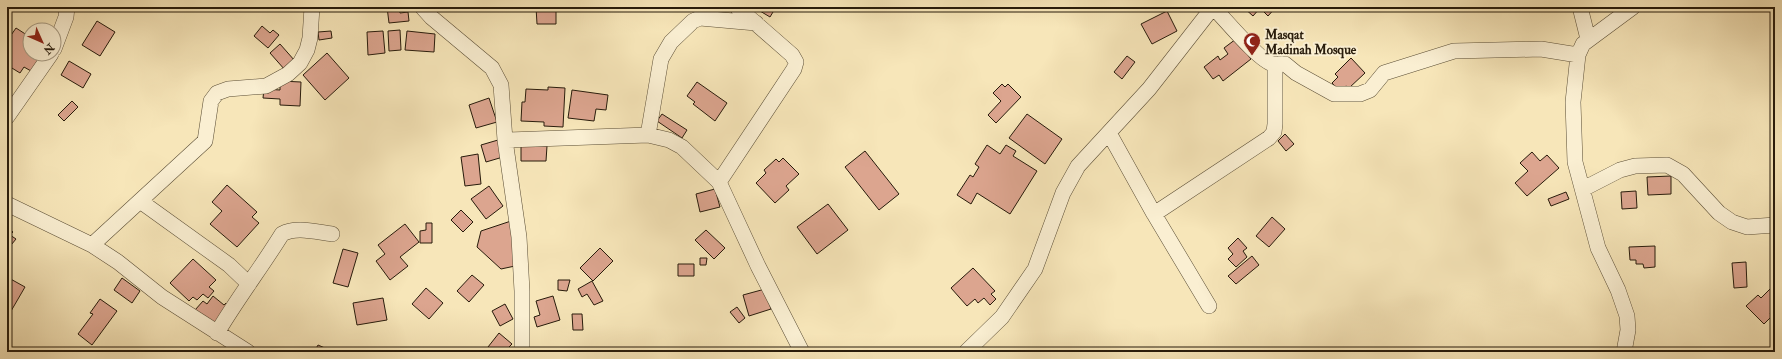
<svg xmlns="http://www.w3.org/2000/svg" width="1782" height="359" viewBox="0 0 1782 359" font-family="'IM FELL Double Pica',serif">
<style>
.building{fill:#dca58f;stroke:#271b0b}
.lines{fill:none;stroke-linecap:round;stroke-linejoin:round}
.minor-casing{stroke:#5b4e36;stroke-width:16}
.minor{stroke:#faefd2;stroke-width:15}
.labels{text-anchor:middle;stroke-width:4;stroke-linejoin:round;paint-order:stroke}
.poi-label{font-size:13px;font-weight:bold;fill:#271b0b;stroke:#faefd2;text-anchor:start}
</style>
<rect width="100%" height="100%" fill="#f7e6b9"/>
<filter id="stains"><feTurbulence type="fractalNoise" baseFrequency=".005" numOctaves="4"/><feColorMatrix values="0 0 0 0 .2 0 0 0 0 .09 0 0 0 0 .02 0 0 0 .5 -.17"/></filter>
<radialGradient id="worn" r=".72"><stop offset=".6" stop-color="#630" stop-opacity="0"/><stop offset="1" stop-color="#630" stop-opacity=".3"/></radialGradient>
<path class="building" d="M387 7H399L400 13 408 12 409 21 389 23Z
M536 7H556V24H537Z
M684 7H713L709 17Z
M763 7H776L770 17 760 11Z
M1243 7H1276L1268 16 1260 8 1253 16Z
M1167 11 1177 31 1152 44 1141 24Z
M97 21 115 32 100 56 82 45Z
M262 26 270 33 273 30 279 35 268 48 254 36Z
M16 28 30 37V54L38 60 31 71 24 67 20 73 7 65V41Z
M400 30 401 50 389 51 388 31Z
M331 31 332 38 319 40 318 32Z
M383 31 385 53 368 55 367 32Z
M407 31 435 34 434 52 405 50Z
M1236 39 1251 59 1223 81 1219 75 1213 79 1204 67 1218 56 1220 60 1228 54 1224 48Z
M280 44 295 61 285 70 270 53Z
M327 53 349 78 325 100 303 75Z
M1127 56 1135 62 1122 79 1114 72Z
M1351 58 1365 73 1349 88 1346 86 1340 91 1332 83 1338 77 1335 74Z
M69 61 91 74 83 88 61 75Z
M280 81 301 82 300 106 280 105V99L263 98 264 89 280 90Z
M697 82 727 103 715 121 693 104 695 102 687 96Z
M1002 84 1005 87 1008 84 1021 97 996 123 988 115 1001 101 993 93Z
M548 87 565 88 563 127 544 126V122L521 121 522 102H525L526 89 548 90Z
M572 90 608 95 606 110 596 109 594 121 568 118Z
M489 98 497 122 476 128 469 105Z
M72 101 78 107 64 121 58 115Z
M662 114 687 130 682 138 657 121Z
M1027 114 1062 139 1045 164 1009 138Z
M1285 134 1294 144 1286 151 1278 141Z
M498 140 503 157 486 162 481 145Z
M987 145 1000 154 1006 145 1016 151 1013 156 1037 171 1010 214 977 193 971 204 957 195 970 175 973 177 979 167 975 164Z
M521 146H547L546 161H521Z
M865 151 899 194 879 210 845 167Z
M1532 152 1540 161 1547 155 1559 168 1527 196 1515 183 1528 171 1520 163Z
M478 154 481 184 465 186 461 157Z
M783 158 799 174 786 186 789 190 775 203 756 183 766 173 764 170 776 159 779 162Z
M1671 176V194L1648 195 1647 177Z
M227 185 257 212 252 217 259 223 237 247 210 224 222 211 212 202Z
M489 186 503 206 486 219 471 199Z
M715 189 720 207 700 212 696 194Z
M1636 191 1637 208 1622 209 1621 192Z
M1566 192 1569 199 1551 206 1548 199Z
M828 204 848 230 817 254 797 227Z
M461 210 473 222 463 232 451 220Z
M1272 217 1285 229 1269 247 1256 236Z
M511 221 515 266 501 269 477 247 481 231Z
M426 223H432V243H420V231L426 230Z
M405 224 419 242 400 257 408 266 390 280 376 261 385 254 378 245Z
M7 227 13 232 10 235 16 239 7 250Z
M706 230 725 248 714 259 695 240Z
M1238 238 1247 248 1243 251 1247 257 1236 267 1228 259 1233 254 1228 248Z
M1655 246V267L1644 268 1643 264H1636V260H1630L1629 247Z
M600 248 613 261 593 281 580 268Z
M343 249 358 253 348 287 333 283Z
M1252 256 1259 265 1236 284 1228 276Z
M700 258H707L706 265H700Z
M193 259 216 280 209 287 214 291 208 298 203 294 197 300 193 297 189 301 170 283Z
M1746 262 1747 287 1734 288 1732 263Z
M678 264H694V276H678Z
M973 268 995 291 991 294 996 299 990 305 984 298 978 303 975 299 967 306 951 288Z
M472 275 484 285 469 302 457 291Z
M7 277 25 287 7 318Z
M122 278 140 291 132 303 114 290Z
M558 280H570L567 291 558 290Z
M592 281 603 301 594 305 587 294 582 297 578 289Z
M1774 285 1775 308 1770 313 1772 316 1764 324 1746 306 1758 295 1761 298Z
M426 288 443 303 429 319 412 304Z
M765 289 771 309 749 316 743 295Z
M213 296 224 305 226 303 230 307 213 326 195 310 203 301 207 304Z
M553 296 560 320 537 327 534 317 540 315 536 301Z
M383 298 387 320 357 325 353 303Z
M100 299 117 311 92 345 78 334 93 314 90 313Z
M505 304 513 319 500 326 492 311Z
M737 307 745 318 739 323 730 312Z
M572 314H582L583 330H573Z
M499 333 512 344 504 352H493L488 347Z
M318 345 334 352H314Z"/>
<g class="lines">
<g class="minor-casing">
<path id="minor" d="M422 7 431 17 492 68 501 85 505 140 519 237 522 291V352
M1213 7C1224 18 1260 62 1273 64 1277 65 1281 63 1285 64L1296 73 1334 94H1360L1370 90 1384 73 1454 51 1541 49 1578 55
M1580 7 1588 39
M54 49 66 17 67 7
M7 117 51 54
M1109 133 1154 214 1209 306
M648 135 661 59 671 42 693 21 700 18 756 23
M505 140 648 135 669 140 682 147 719 182 758 266 802 352
M719 182 794 69 796 62 792 55 737 7
M1583 189 1620 170 1635 166 1667 165 1683 174 1719 213 1732 222 1747 227 1775 225
M140 201 229 265 249 284
M7 204 92 245 118 262 162 297 248 352
M1154 214 1269 138 1274 132 1275 124V65
M92 245 205 141 211 101 217 93 228 89 266 86 288 74 300 63 307 50 310 38 312 7
M217 333C237 299 261 268 282 234 296 226 316 232 332 234
M966 352 1002 317 1035 269 1063 193 1078 166 1149 89 1213 7
M1624 352 1628 330 1627 316 1618 290 1598 248 1575 162 1573 102 1578 55 1583 44 1633 7"/>
</g>
<use href="#minor" class="minor"/>
</g>
<defs>
<g id="mosque-pin" transform="scale(0.9)"><path d="M0 17L-7.5 6A9.5 9.5 0 1 1 7.5 6Z" fill="#8f2418" stroke="#faefd2"/><path d="M3.5-4.9A6 6 0 1 0 3.5 4.9A5 5 0 1 1 3.5-4.9Z" fill="#fff"/></g>
</defs>
<g fill-rule="evenodd">
<use href="#mosque-pin" x="1252" y="41"/>
</g>
<g class="labels">
<g class="poi-label">
<text x="1265" y="39">Masqat<tspan x="1265" dy="15">Madinah Mosque</tspan></text>
</g>
</g>
<rect width="1782" height="359" fill="none" stroke="#f7e6b9" stroke-width="24"/>
<rect x="8" y="8" width="1766" height="343" fill="none" stroke="#271b0b" stroke-width="2"/>
<rect x="12" y="12" width="1758" height="335" fill="none" stroke="#271b0b"/>
<g transform="translate(42 42) rotate(135)"><circle r="19" fill="#faefd2" stroke="#a69a82"/>
<path d="M0-3L7 15L0 10L-7 15Z" fill="#8f2418"/>
<text y="-6" font-size="11" font-weight="bold" text-anchor="middle" fill="#271b0b">N</text>
</g>
<rect width="100%" height="100%" filter="url(#stains)"/>
<rect width="100%" height="100%" fill="url(#worn)"/>
</svg>
